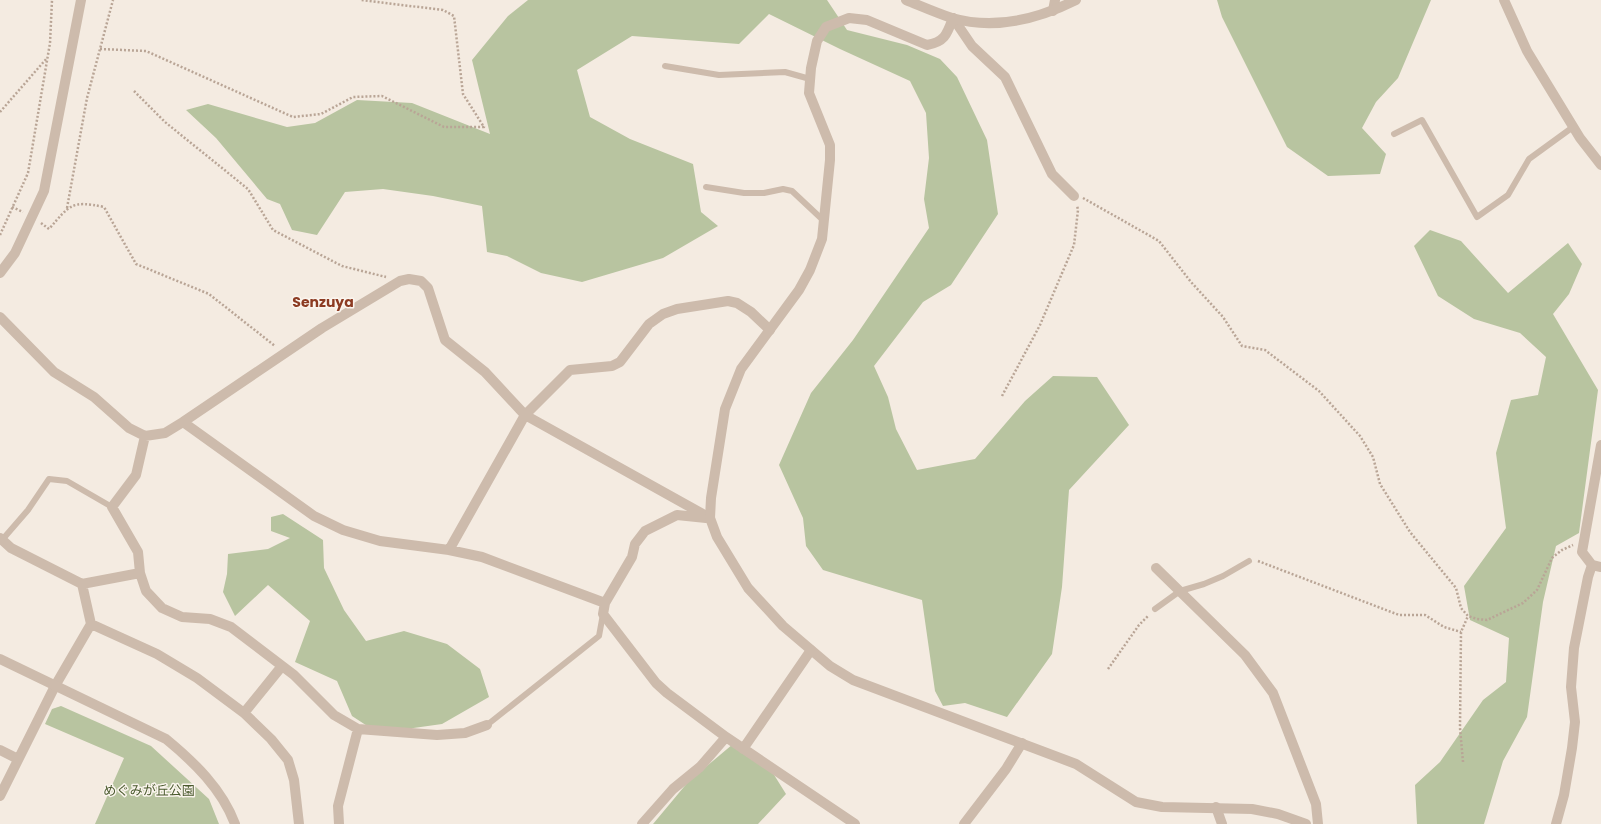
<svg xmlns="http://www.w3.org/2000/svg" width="1601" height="824" viewBox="0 0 1601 824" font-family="Poppins,'Noto Sans JP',sans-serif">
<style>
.green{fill:#b8c4a0}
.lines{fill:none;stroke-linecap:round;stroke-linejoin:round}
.path{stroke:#b9a596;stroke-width:2.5;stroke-dasharray:2 2;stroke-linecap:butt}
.service{stroke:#cdbbac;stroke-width:6}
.minor{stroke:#cdbbac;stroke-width:10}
.tertiary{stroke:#cdbbac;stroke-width:10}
.labels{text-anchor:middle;stroke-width:3;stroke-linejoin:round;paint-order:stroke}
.park-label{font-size:13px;fill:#4a5a2e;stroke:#fbf5ee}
.neighbourhood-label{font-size:14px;font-weight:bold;fill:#8c3b22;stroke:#fbf5ee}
</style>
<rect width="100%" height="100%" fill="#f4ebe1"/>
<path class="green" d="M528 0H827L847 30 907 45 940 59 957 77 987 140 998 214 951 285 923 302 874 366 888 397 896 429 917 470 975 459 1025 401 1053 376 1097 377 1129 425 1069 490 1062 587 1052 654 1007 717 965 703 943 706 935 691 922 600 823 570 806 546 803 518 779 465 811 393 853 340 929 228 924 199 929 158 926 113 910 81 840 49 769 14 739 44 632 36 577 70 590 117 630 139 693 164 701 212 718 226 663 258 582 282 541 273 507 256 487 252 482 206 433 196 383 189 345 192 317 235 292 230 280 204 267 199 216 138 186 110 208 104 287 127 315 123 357 100 412 103 490 134 472 60 508 16Z
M1217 0H1431L1398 78 1376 102 1362 128 1386 154 1380 174 1328 176 1287 147 1222 17Z
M1430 230 1461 241 1508 293 1568 243 1582 264 1569 294 1553 314 1598 390 1579 533 1556 546 1543 602 1527 717 1503 761 1484 824H1417L1415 785 1440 762 1483 700 1506 682 1509 638 1470 620 1464 586 1506 528 1496 453 1511 400 1538 395 1546 357 1520 333 1474 319 1438 296 1414 246Z
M283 514 323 540 324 568 344 610 366 641 404 631 447 644 480 669 489 697 442 724 378 733 352 716 337 681 295 662 310 621 268 585 235 616 223 592 227 574 228 554 268 549 290 538 271 531V517Z
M61 706 151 746 209 799 219 824H95L124 758 45 724 52 709Z
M733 744 771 770 786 794 758 824H653L688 782Z"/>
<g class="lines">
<path class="path" d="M100 49 146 51 293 117 321 114 353 97 382 96 444 127H484L463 94 454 16 443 10 361 0
M134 91 165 122 248 189 273 230 342 266 386 277
M0 112 47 58
M1083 198 1159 241 1191 282 1223 317 1242 346 1265 350 1319 391 1360 436 1373 457 1380 484 1410 532 1456 588 1461 608 1468 616 1477 619 1487 620 1523 603 1537 590 1552 558 1562 550 1573 545
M12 207 23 212
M67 208 87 98 113 0
M41 223 49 229C70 205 71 200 104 207L136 264 209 294 275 346
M0 235 28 173 50 43 52 0
M1002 396 1040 325 1074 245 1078 210 1077 205
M1258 561 1399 615H1425L1444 627 1461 632
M1108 669 1139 625 1149 615
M1463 762 1460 728 1461 632 1468 616"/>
<path class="service" d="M665 66 719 75 785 72 810 79
M1394 134 1422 120 1477 217 1508 195 1529 159 1573 127
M706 187 744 193H764L783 189 792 191 824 221
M2 540 28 510 49 479 67 481 112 507
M1155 609 1180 591 1204 584 1223 576 1249 561
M487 725 599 636 603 614"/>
<path class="minor" d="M1504 0 1527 51 1580 138 1601 165
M1053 11 1055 0
M953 18 972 46 1005 77 1052 174 1074 196
M0 317 54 372 94 397 129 428 145 436 165 433 183 422 322 328 400 281 409 279 421 281 428 288 445 340 485 372 525 415 710 518
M183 422 314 516 343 530 380 541 449 550 482 557 605 603
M145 436 136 475 112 507 138 552 140 573 146 591 162 608 182 617 210 619 231 627 294 675 334 715 358 729 338 806 339 824
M1601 445 1582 552 1592 565 1601 567
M706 518 677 515 645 531 635 544 632 557 605 603 603 614 656 683 667 693 726 737 855 824
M0 538 11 548 82 584 140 573
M449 550 525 415 570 370 612 366 620 362 649 324 663 314 677 309 728 301 737 303 751 312 770 330
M1156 568 1245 655 1273 693 1316 804 1318 824
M91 624 157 654 197 678 244 713 271 739 288 760 294 780 299 824
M244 713 282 666
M358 729 437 735 465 733 487 725
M743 749 811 650
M0 750 18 759
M0 796 55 686 91 624 82 584
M1216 807 1222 824
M642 824 673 789 700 767 726 737
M964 824 1006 769 1022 743
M1556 824 1564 795 1572 748 1575 722 1571 687 1574 648 1588 577 1592 565"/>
<path class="tertiary" d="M906 0C921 6 937 13 952 18 994 30 1038 19 1076 0
M953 18C947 34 945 42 927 45L867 20 849 18 826 27 817 41 811 68 809 93 830 145V160L822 239 810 270 799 290 741 369 725 409 711 498 710 518 717 537 748 588 783 626 830 666 853 680 1076 764 1136 802 1162 807 1252 809 1278 814 1306 824
M0 273 15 253 44 191 81 0
M0 659 166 739C194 762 222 789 235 824"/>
</g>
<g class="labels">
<g class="park-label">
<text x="149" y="795">めぐみが丘公園</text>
</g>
<g class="neighbourhood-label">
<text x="323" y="307">Senzuya</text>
</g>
</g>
</svg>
